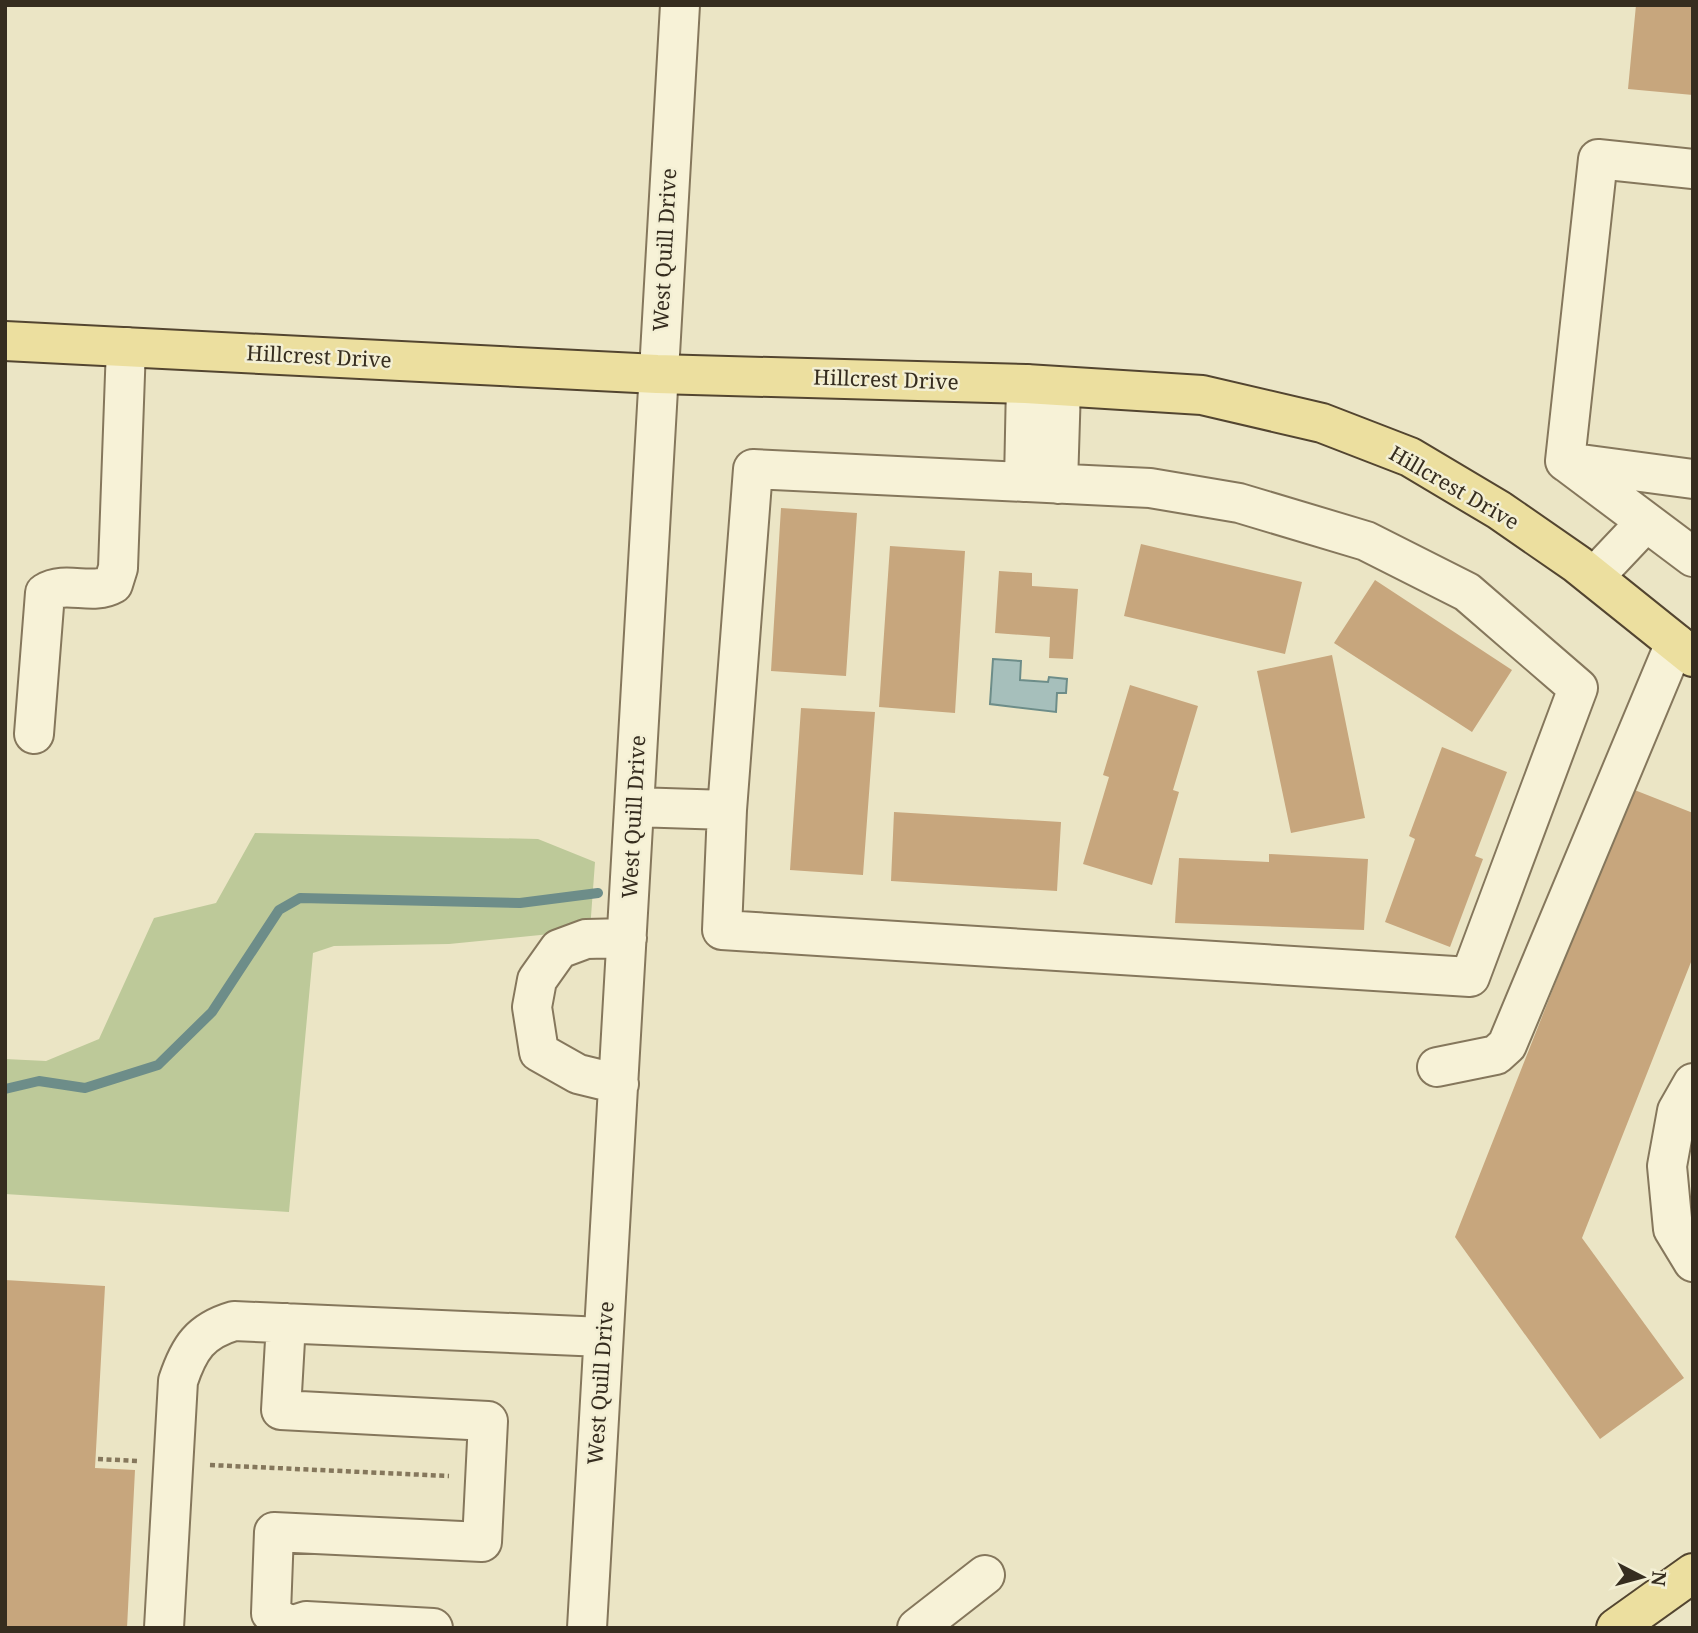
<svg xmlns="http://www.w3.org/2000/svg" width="1698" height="1633" viewBox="0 0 1698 1633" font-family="'Noto Serif',serif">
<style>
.green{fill:#bdc999}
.water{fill:#a6bfbb;stroke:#6d8d89;stroke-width:2}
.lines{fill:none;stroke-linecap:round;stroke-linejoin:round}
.stream{stroke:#6d8d89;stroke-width:10}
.building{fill:#c7a67d}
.minor-casing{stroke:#85775c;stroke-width:42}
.major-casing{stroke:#534530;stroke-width:42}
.path{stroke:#85775c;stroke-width:4.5;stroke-dasharray:5 3.5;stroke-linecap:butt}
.minor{stroke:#f7f2d7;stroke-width:38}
.major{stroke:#ecdf9f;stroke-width:38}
.labels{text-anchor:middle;stroke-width:5;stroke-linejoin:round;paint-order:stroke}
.street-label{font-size:21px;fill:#362d1f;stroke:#f3efd4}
</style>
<rect width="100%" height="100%" fill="#ebe5c5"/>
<path class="green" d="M255 833 538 839 595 862 590 930 449 944 334 946 313 953 289 1212 5 1194V1059L46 1061 99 1039 154 918 216 903Z"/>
<path class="water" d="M993 659 1021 661 1020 680 1048 682 1049 677 1067 679 1066 693H1057L1056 712 990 704Z"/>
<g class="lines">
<path class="stream" d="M5 1089 39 1081 85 1088 158 1065 212 1012 279 910 300 898 520 903 598 893"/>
</g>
<path class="building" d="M1636 5H1693V95L1628 89Z
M781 508 857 513 846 676 771 671Z
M1141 544 1302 582 1285 654 1124 616Z
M890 546 965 551 955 713 879 707Z
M999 571 1032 573V586L1078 589 1073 659 1049 658 1050 637 995 633Z
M1375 580 1512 670 1472 732 1334 643Z
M1332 655 1365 818 1291 833 1257 671Z
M1130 685 1198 706 1173 790 1179 792 1152 885 1083 864 1109 777 1103 775Z
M801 708 875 712 863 875 790 870Z
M1442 747 1507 772 1475 856 1483 859 1450 947 1385 922 1415 839 1409 836Z
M1632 789 1693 813V957L1582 1238 1684 1378 1600 1439 1455 1237Z
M894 812 1061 822 1057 891 891 881Z
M1269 854 1368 859 1364 930 1175 923 1179 858 1269 862Z
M5 1280 105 1286 95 1468 135 1470 127 1628H5Z"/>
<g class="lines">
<g class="minor-casing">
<path id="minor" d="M1565 461 1598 159 1693 169
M1565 461 1693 557
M1566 462 1693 479
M753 469 1150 488 1239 503 1366 541 1467 592 1578 688 1470 977 722 930 727 810Z
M1024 482 1026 384
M1058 484 1061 387
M1594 577 1646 522
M34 734 45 593C66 580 92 596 113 584L118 568 126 347
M634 807 727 810
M1437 1067 1496 1055 1507 1045 1675 643
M1693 1083 1677 1111 1667 1166 1673 1229 1693 1262
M619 1084 578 1074 539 1052 532 1007 537 980 559 949 586 939 627 938
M286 1323 281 1410 488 1421 482 1542 274 1532 271 1613 287 1625
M164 1628 178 1381C189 1348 200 1331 234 1321L603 1337
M284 1628 306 1621 433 1628
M587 1628 680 5
M917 1628 985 1575"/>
</g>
<g class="major-casing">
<path id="major" d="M5 341 657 374 1026 384 1202 395 1322 423 1410 457 1499 510 1577 564 1693 657
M1616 1628 1693 1573"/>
</g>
<path class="path" d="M98 1459 138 1461
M210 1465 449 1476"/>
<use href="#minor" class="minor"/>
<use href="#major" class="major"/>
</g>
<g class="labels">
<g class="street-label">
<text transform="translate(665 250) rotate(-87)" y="7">West Quill Drive</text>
<text transform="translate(319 357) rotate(3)" y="7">Hillcrest Drive</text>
<text transform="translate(886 380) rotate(2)" y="7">Hillcrest Drive</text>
<text transform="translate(1454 488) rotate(30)" y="7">Hillcrest Drive</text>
<text transform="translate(634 817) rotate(-87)" y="7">West Quill Drive</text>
<text transform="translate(601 1383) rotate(-86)" y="7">West Quill Drive</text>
</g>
</g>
<rect width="1698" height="1633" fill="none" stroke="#362d1f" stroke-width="14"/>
<g transform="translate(1642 1577) rotate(96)" stroke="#f3efd4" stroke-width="5" paint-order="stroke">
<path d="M0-5L12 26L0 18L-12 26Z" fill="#362d1f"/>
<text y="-10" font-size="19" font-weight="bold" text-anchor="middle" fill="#362d1f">N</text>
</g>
</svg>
